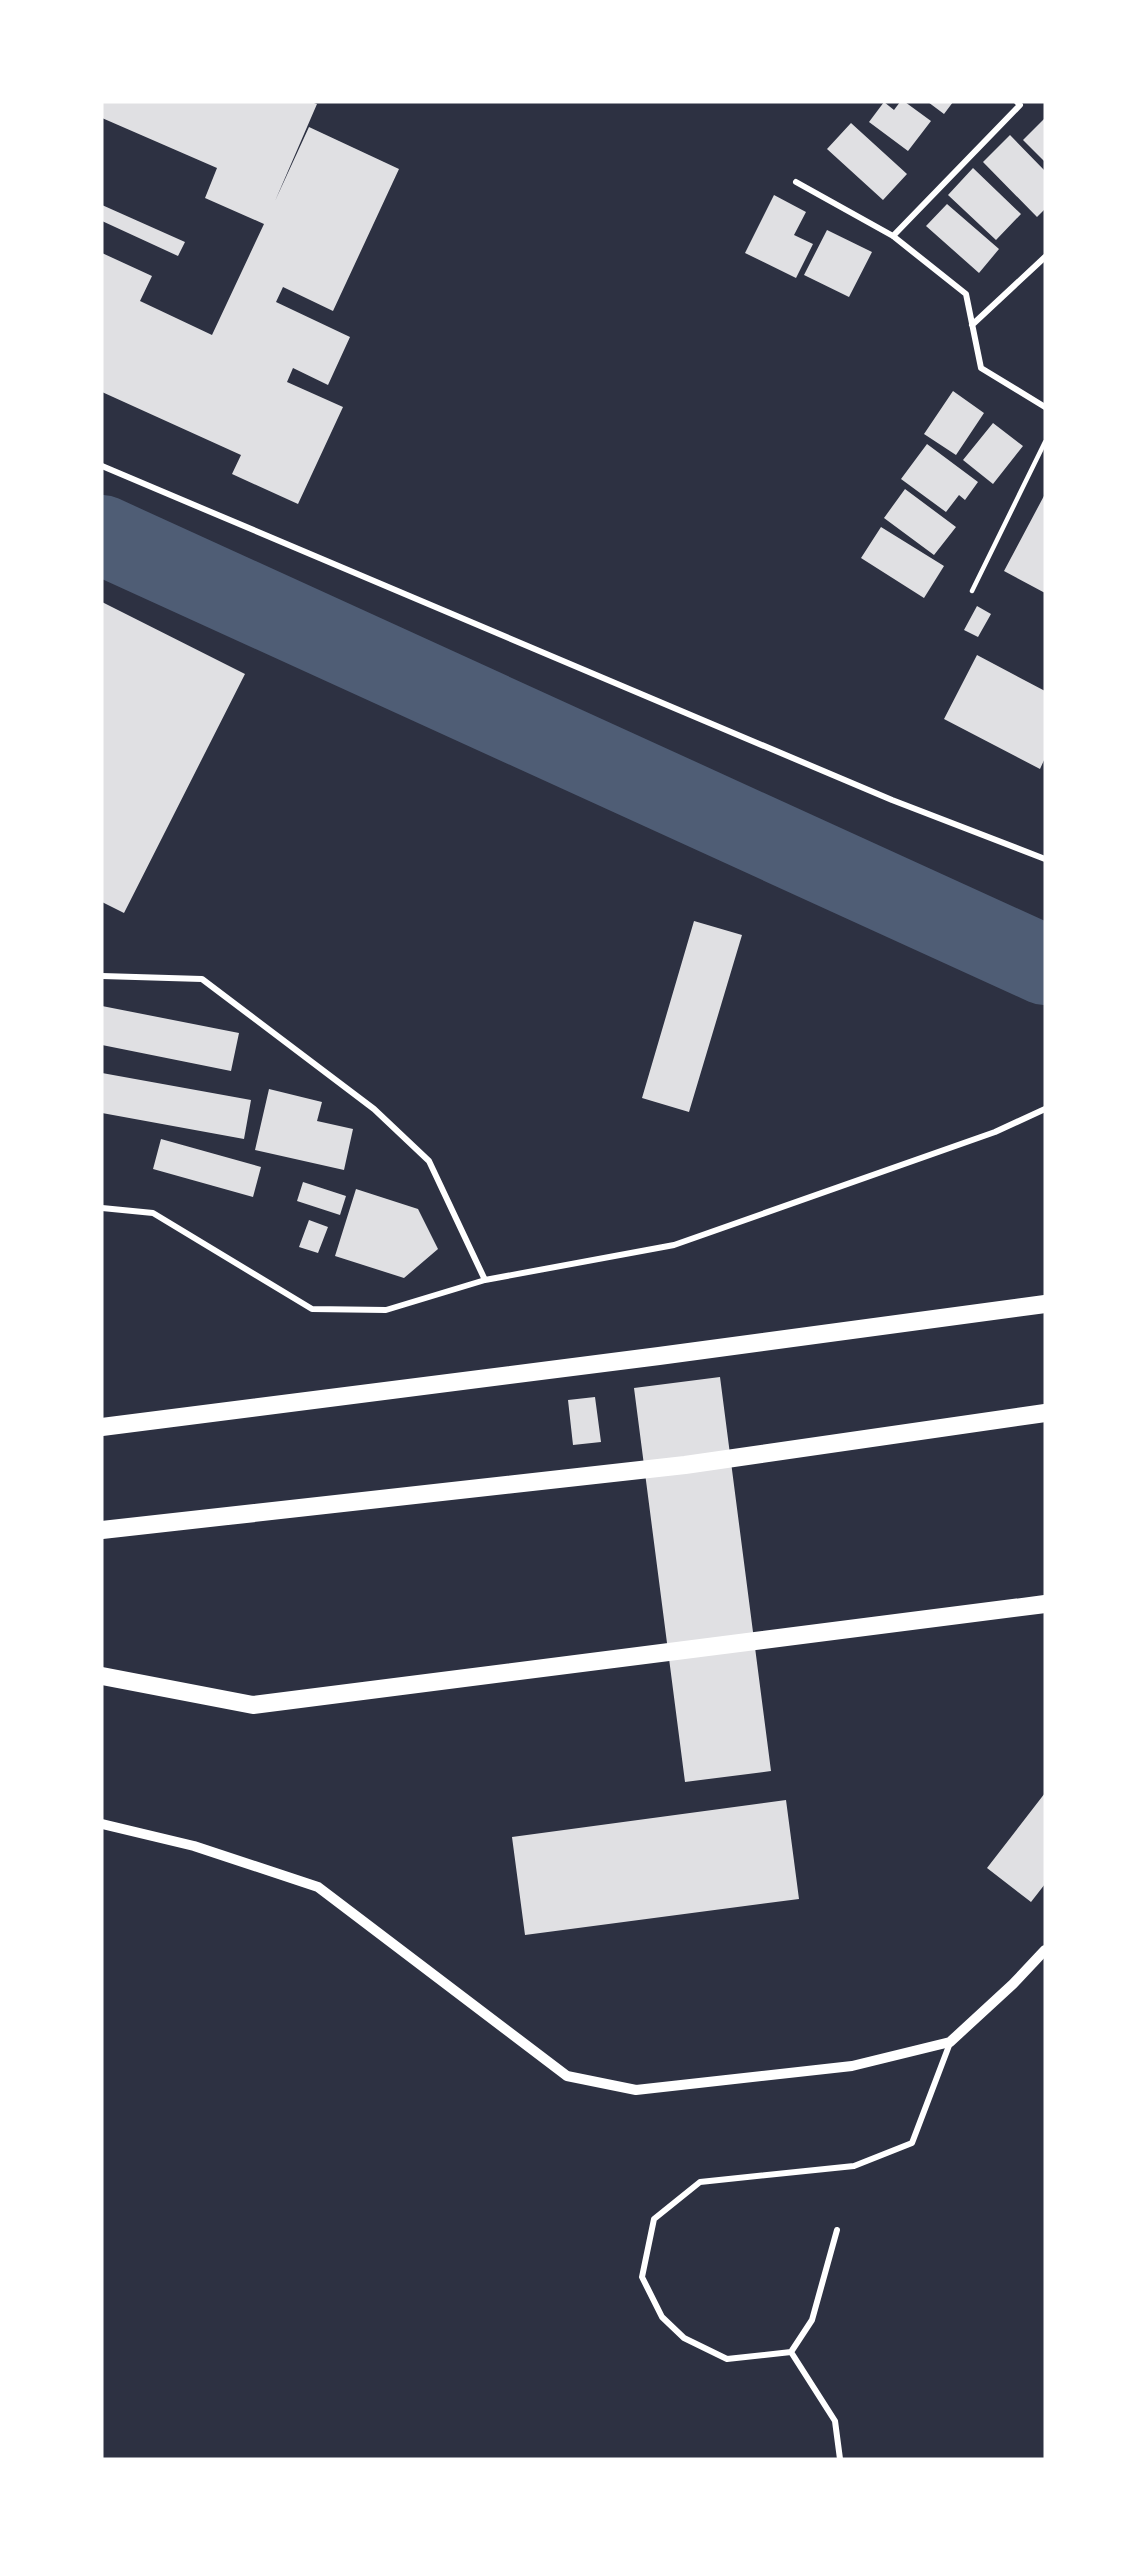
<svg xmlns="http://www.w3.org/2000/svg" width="1147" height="2561" viewBox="0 0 1147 2561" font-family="Bitter,serif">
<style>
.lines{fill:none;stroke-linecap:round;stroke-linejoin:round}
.river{stroke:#4f5d75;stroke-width:80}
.building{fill:#e0e0e3}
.service{stroke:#fff;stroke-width:4.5}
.minor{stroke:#fff;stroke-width:6}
.tertiary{stroke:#fff;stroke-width:10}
.motorway{stroke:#fff;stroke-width:18}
</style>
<rect width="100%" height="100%" fill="#2d3142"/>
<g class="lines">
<path class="river" d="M102 535 1045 965"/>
</g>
<path class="building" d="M102 102H311L317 104 275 201 309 127 399 169 333 311 283 287 276 302 350 337 328 385 293 368 287 382 343 407 298 504 232 474 241 455 102 392V253L152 276 140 301 212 335 264 224 205 198 217 168 102 118Z
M884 102 894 110 900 102H905L931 121 908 151 869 122Z
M928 102H953L944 114Z
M1045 118V162L1023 140Z
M851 123 907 174 883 200 827 149Z
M1010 135 1045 171V209L1037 217 983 162Z
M973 168 1021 214 996 240 948 195Z
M774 195 806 212 794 235 813 244 796 278 745 253Z
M947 204 999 249 979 273 926 226Z
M102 205 185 242 178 256 102 221Z
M827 230 872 252 849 297 804 275Z
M953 391 984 413 956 455 924 434Z
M993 423 1023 446 993 484 963 460Z
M927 444 978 482 965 500 959 495 946 512 901 479Z
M905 489 956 527 934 555 884 518Z
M1045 494V593L1004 571Z
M881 527 944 566 924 598 861 558Z
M102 602 245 674 124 913 102 902Z
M977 606 991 614 978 637 964 630Z
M977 655 1045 691V758L1040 769 944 719Z
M694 921 742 935 689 1112 642 1098Z
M102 1006 239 1033 231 1071 102 1045Z
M102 1073 251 1100 244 1139 102 1113Z
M269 1089 322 1102 317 1121 353 1129 344 1170 255 1150Z
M161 1139 261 1167 253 1197 153 1169Z
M303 1182 346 1196 340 1215 297 1201Z
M356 1189 418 1209 438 1249 404 1278 335 1256Z
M309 1220 328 1227 318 1253 299 1247Z
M720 1377 771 1771 685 1782 634 1388Z
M595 1397 601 1442 573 1445 568 1400Z
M1045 1793V1884L1031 1902 987 1868Z
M786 1800 799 1899 525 1935 512 1837Z"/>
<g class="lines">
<path class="service" d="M972 591 1045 442"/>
<path class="minor" d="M796 182 893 236 966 294 981 368 1045 407
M893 236 1020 105 1017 102
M972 325 1045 257
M102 466 892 800 1045 859
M102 976 202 979 374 1109 429 1161 485 1280
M102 1208 153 1213 312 1309 386 1310 485 1280 674 1245 995 1132 1045 1109
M837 2230 812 2320 791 2352 727 2359 684 2338 662 2317 642 2277 654 2219 700 2182 854 2166 912 2143 950 2043
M791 2352 835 2421 840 2459"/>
<path class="tertiary" d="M102 1824 194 1846 318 1887 567 2076 636 2090 852 2066 950 2042 1013 1984 1045 1950"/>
<path class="motorway" d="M102 1427 659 1356 1045 1304
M102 1530 685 1465 1045 1413
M102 1676 253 1705 1045 1604"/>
</g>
<rect width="1147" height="2561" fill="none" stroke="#ffffff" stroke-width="207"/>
</svg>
